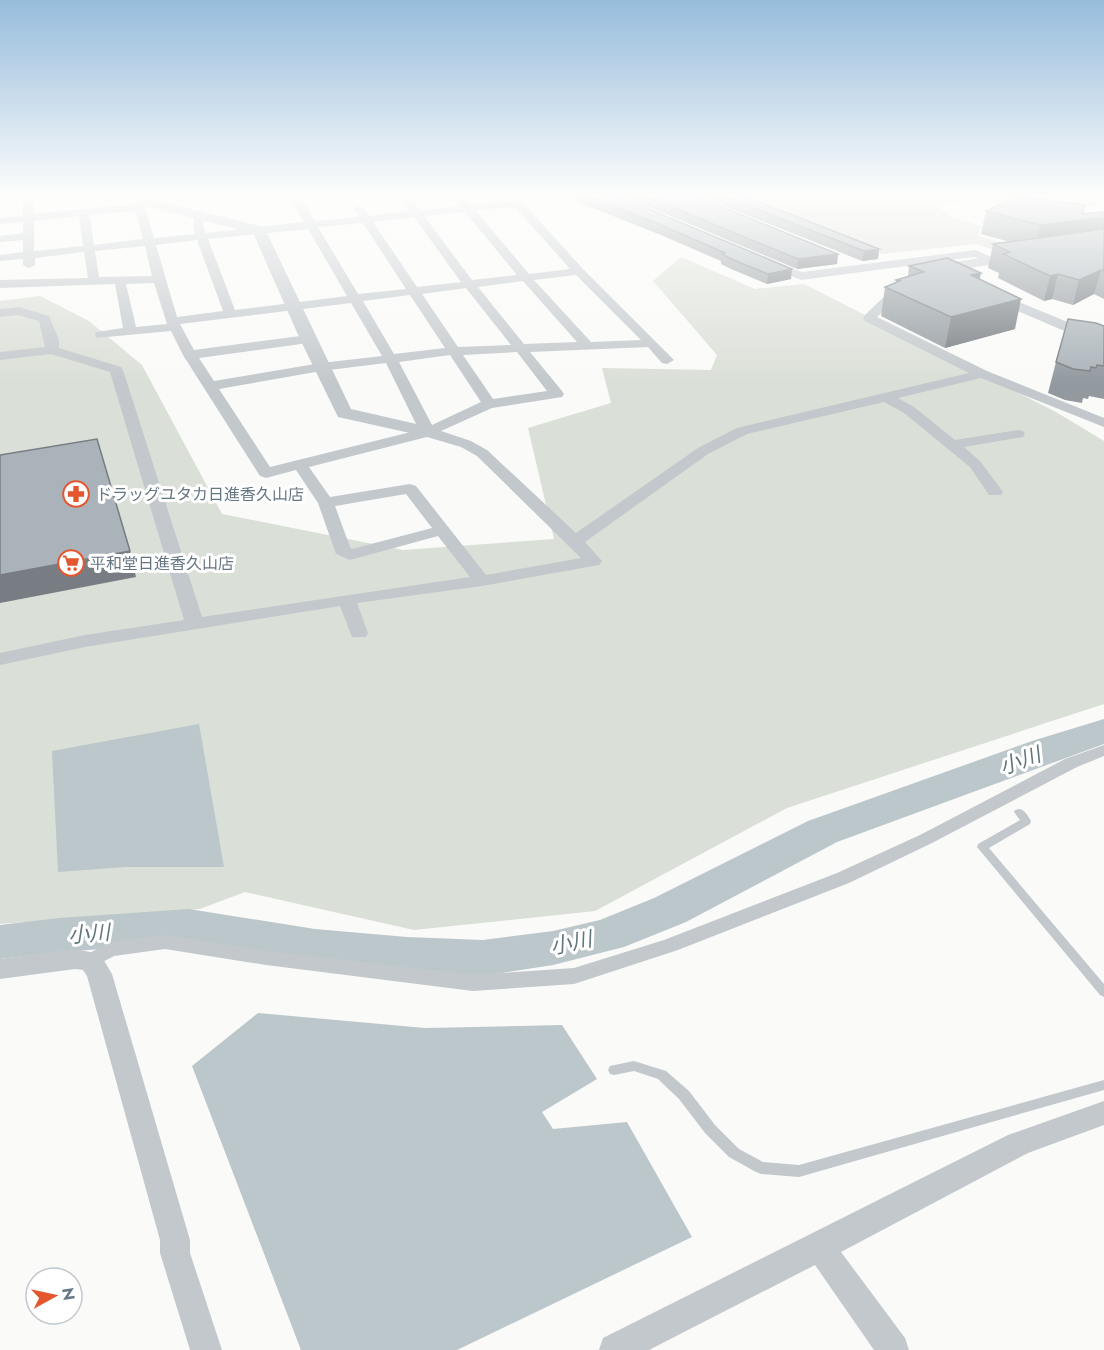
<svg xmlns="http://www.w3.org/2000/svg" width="1104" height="1350" viewBox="0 0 1104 1350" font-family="Jost,'Noto Sans JP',sans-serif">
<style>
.green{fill:#dadfd7}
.water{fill:#bbc7cb}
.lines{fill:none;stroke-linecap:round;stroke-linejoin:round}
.river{fill:#bbc7cb;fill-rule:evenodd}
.service{fill:#c3c8cc;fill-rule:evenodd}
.pedestrian{fill:#c3c8cc;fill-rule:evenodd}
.minor{fill:#c3c8cc;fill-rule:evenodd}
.tertiary{fill:#c3c8cc;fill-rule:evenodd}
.wall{fill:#929a9f}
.shaded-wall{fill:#777d82}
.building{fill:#aab3b9;stroke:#777d82;stroke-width:1.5}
.labels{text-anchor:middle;stroke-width:6;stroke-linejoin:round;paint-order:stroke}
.poi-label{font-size:16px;fill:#657683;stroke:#fff;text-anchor:start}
.near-water-label{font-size:21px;font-style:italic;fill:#60757c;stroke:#fff}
</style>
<rect width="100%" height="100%" fill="#fafaf8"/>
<path class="green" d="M745 194H915L919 198 1002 194 1008 201 936 204 949 217 982 226 978 236 1026 249 1004 253 976 244 882 254Z
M681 257 755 289 804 284 1056 412 1104 441V704L787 808 595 911 414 930 245 892 200 909 0 924V301L40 296 89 321 142 365 222 514 403 550 554 539 528 428 611 403 602 368 711 370 717 355 653 281Z"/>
<path class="water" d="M199 724 224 867H125L58 872 52 751Z
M258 1013 425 1028 562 1025 597 1079 542 1112 553 1129 627 1122 692 1237 457 1350H301L192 1066Z"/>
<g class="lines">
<path class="river" d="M1104 719V744L837 842 686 922 624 947 553 965 483 976 407 973 315 963 189 943 59 952 0 959V925L59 918 189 909 315 929 407 937 483 940 553 931 600 920 654 898 808 821 1032 741Z"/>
<path class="service" d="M1005 194H1010L1014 202 1022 204 1020 205 1010 204Z
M1104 202 1103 204 1076 206 1074 205 1076 204Z
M1019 809C1025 810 1028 816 1031 821L1030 824 989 848 1104 984V997L1100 995 977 847 978 844 1020 820 1014 812 1015 810Z
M634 1061 666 1071 689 1091 715 1125 739 1149 763 1162 799 1165 1104 1080V1090L799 1177 761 1174 756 1172 729 1157 705 1133 679 1099 658 1079 634 1071 614 1075 610 1074 608 1070 610 1066Z"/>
<path class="pedestrian" d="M1104 745V756L1077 767 932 843 849 883 678 950 574 984 473 991 266 965 165 949 114 956 91 968 84 966 81 961 84 956 110 942 165 935 266 951 473 975 574 968 664 940 837 873 920 835 1065 759Z"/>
<path class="minor" d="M32 194 34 214 144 203 154 238 195 234 193 225 195 214 200 211 205 214 203 225 206 233 304 222 288 194H298L315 221 359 217 354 209 359 206 363 207 369 216 410 211 403 202 320 197 315 194 406 196 410 197 420 210 460 206 456 200 461 197 471 205 509 201 523 203 583 269 674 360 667 364 662 363 648 347 530 352 562 391 564 394 562 397 492 408 441 431 471 441 487 450 576 533 698 448 737 428 969 373 865 321 863 318 865 315 896 285H904V291L877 317 987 371 1104 418V427L981 378 898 398 914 407 955 440 1018 430 1023 431 1025 434 1023 437 964 447 980 461 1003 492 1001 495H989L970 467 904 413 884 402 747 434 708 454 585 542 602 561 599 565 482 586 357 603 368 633 366 637H352L340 606 85 647 0 665V653L85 635 184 620 110 372 51 354 0 360V352L45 347 39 321 18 315 0 317V309L19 307 49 316 59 340V348L121 367 123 370 202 617 470 577 438 536 350 560 336 554 318 503 296 470 266 478 260 476 183 355 171 331 96 338 95 335 96 332 123 328 115 284 0 288V280L88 278 84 252 35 258V265L29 268 23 265V259L0 261V255L23 252V240L0 242V236L23 233V222L0 224V218L23 216V199L0 201V195ZM509 207 516 208 570 269 529 274 476 211ZM131 211 136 212 143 239 94 245 90 215ZM465 212 517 275 472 280 424 216ZM79 216 83 246 34 251V221ZM414 217 461 282 417 287 373 222ZM363 223 406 289 358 294 318 227ZM308 229 347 296 235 310 208 239ZM197 240 223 311 177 317 156 245ZM145 246 152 276 99 277 95 251ZM576 275 641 340 591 342 534 280ZM523 281 577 342 524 344 478 287ZM154 283 167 324 136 327 126 284ZM466 288 511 345 458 347 422 294ZM410 295 445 348 394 354 363 301ZM351 303 382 356 321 363 214 381 199 358 308 343 315 339 308 335 194 350 180 324ZM517 352 547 391 493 399 463 355ZM450 355 481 402 432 425 399 362ZM386 363 419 430 270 467 219 389 321 371ZM427 437 461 447 477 456 581 558 486 575 416 486 410 484 330 497 309 467ZM406 494 432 528 352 549 350 547 335 506Z
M975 250 998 260 992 263 974 257 801 280 762 264 768 261 802 272Z
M75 949 100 954 112 974 190 1240V1253L222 1350H190L160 1253V1240L87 976 83 970 75 969 0 979V959Z
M1104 1101V1125L1028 1153 841 1252 905 1338 909 1350H874L815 1265 649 1350H599L603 1338 1008 1135Z"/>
<path class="tertiary" d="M146 198 264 227 351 409 434 428 437 432 434 436 428 437 338 417 300 339 253 233 141 205 140 202Z
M1022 252 1029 256 1027 259 943 272 936 275 926 269 933 265Z
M990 290 1104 337V348L985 297 983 294 985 291Z"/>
</g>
<path class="wall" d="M564 194H613L791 279 767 284 731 269 721 264V261L661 235 575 201V199Z
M618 194H690L838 254 837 264 797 269Z
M694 194H739L879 249 878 259 862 261Z
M986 211 1083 214 1104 212V299L1094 294 1073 305 1052 299 1044 301 998 278 999 273 988 268 993 244 1010 242 981 234Z
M909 266 980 279 1015 329 945 348 881 316 885 287 896 283V280L908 276Z
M1104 326V399L1089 396 1088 399 1083 398 1082 403 1065 400 1048 393 1056 362Z"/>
<path class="shaded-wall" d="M414 194H436L414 196Z
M926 194H954L926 197Z
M1085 205 1082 220 1104 217V239L1035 248 1040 225Z
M879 249 878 259 862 261 864 251Z
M838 254 837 264 797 269 798 259Z
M792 269 791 279 767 284 768 274Z
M1101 270 1094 294 1073 305 1079 280Z
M981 273 975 302 971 275Z
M1058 274 1052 299 1044 301 1050 276Z
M1021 299 1015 329 945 348 951 317Z
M130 551 136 577 0 603V575Z"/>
<path class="building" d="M582 194H613L792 269 768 274 731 259 722 254 725 253 661 225Z
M640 194H690L838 254 798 259Z
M718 194H739L879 249 864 251Z
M1019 196 1085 205 1082 214 1104 212V217L1040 225 986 211Z
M1104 229V271L1101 270 1079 280 1058 274 1050 276 1003 254 1010 252 993 244Z
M947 258 981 273 971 275 1021 299 951 317 885 287 900 281 896 280 924 272 909 266Z
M1068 319 1096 323 1104 326V366L1097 365 1096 368 1091 367 1090 371 1073 369 1056 362Z
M97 439 130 551 0 575V455Z"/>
<linearGradient id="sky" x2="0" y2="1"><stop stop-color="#96bcdc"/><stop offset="0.51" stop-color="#fdfdfc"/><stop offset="1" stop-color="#fdfdfc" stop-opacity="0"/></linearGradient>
<rect width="1104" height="383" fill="url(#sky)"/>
<defs>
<g id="pharmacy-ring" transform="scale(1.35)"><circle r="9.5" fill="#fff" stroke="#e4572e" stroke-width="1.5"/><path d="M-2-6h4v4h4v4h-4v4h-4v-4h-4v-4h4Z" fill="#e4572e"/></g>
<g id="supermarket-ring" transform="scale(1.35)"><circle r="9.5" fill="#fff" stroke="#e4572e" stroke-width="1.5"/><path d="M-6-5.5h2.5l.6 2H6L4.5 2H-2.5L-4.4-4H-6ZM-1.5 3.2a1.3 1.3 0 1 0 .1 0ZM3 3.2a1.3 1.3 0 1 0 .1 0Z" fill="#e4572e"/></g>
</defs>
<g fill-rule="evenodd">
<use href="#pharmacy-ring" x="76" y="494"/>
<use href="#supermarket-ring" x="71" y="563"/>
</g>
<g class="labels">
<g class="poi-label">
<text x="96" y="500">ドラッグユタカ日進香久山店</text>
<text x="90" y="569">平和堂日進香久山店</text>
</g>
<g class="near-water-label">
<text transform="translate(1020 761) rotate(-20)" y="7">小川</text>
<text transform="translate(89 934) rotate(-5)" y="7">小川</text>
<text transform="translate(571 943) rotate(-12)" y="7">小川</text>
</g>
</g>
<g transform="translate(54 1296) rotate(82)"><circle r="28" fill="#ffffff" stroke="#c1c8cd" stroke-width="1.5"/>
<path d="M0-4.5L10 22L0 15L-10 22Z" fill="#e4572e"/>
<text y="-9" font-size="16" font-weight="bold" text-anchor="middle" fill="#657683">N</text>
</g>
</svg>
